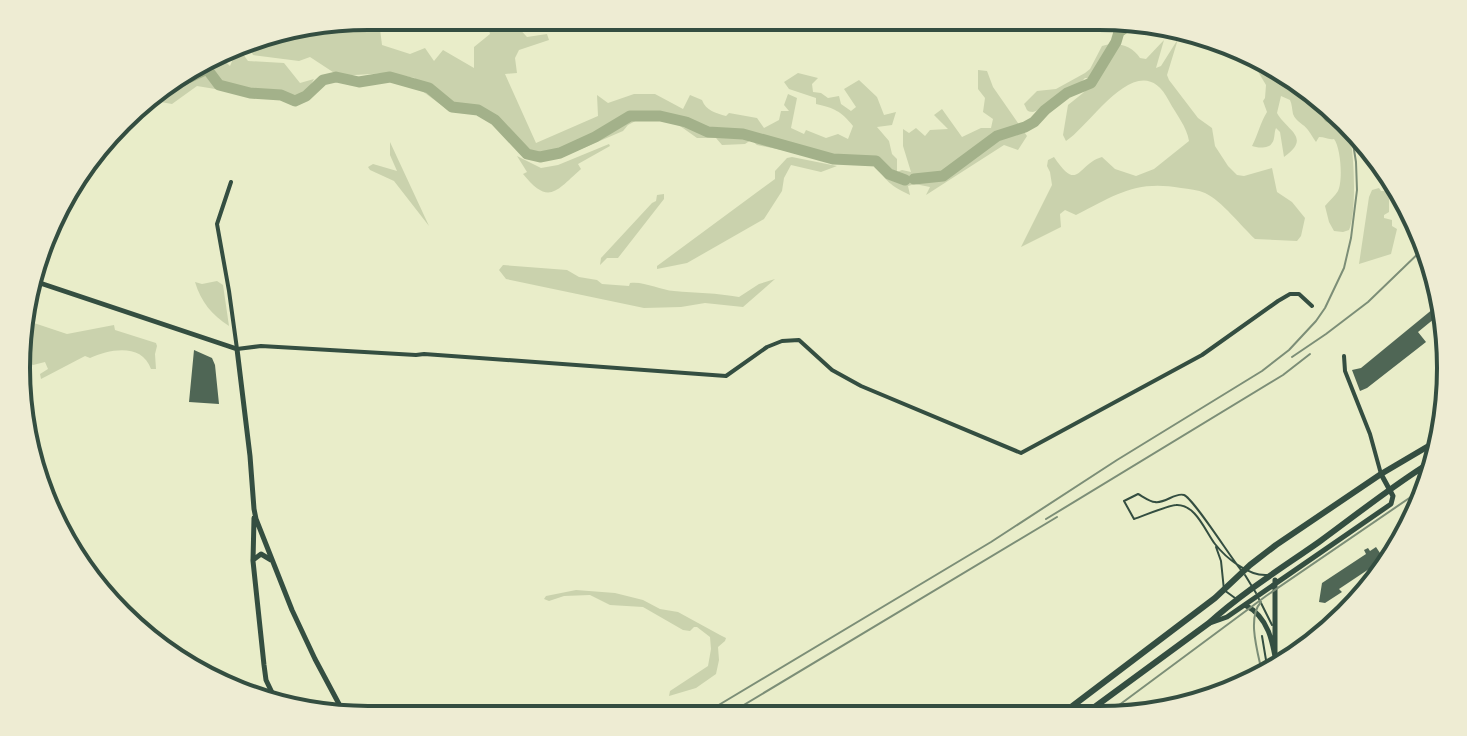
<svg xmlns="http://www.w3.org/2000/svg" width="1467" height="736" viewBox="0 0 1467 736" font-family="Spectral,serif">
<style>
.green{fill:#cad2ad}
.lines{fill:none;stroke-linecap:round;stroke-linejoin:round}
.river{stroke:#a3b18a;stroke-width:11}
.building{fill:#4f6655}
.path{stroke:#344e41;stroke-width:2}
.service{stroke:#344e41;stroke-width:2}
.minor{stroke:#344e41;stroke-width:4}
.tertiary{stroke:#344e41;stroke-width:5}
.primary{stroke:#344e41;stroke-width:6}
.tram{stroke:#7c8e77;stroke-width:2}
.rail{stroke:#7c8e77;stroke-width:2}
.rim{fill:none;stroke:#344e41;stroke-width:4}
</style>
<rect width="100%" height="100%" fill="#e9edc9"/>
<path class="green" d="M495 16 513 22 527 37 547 34 549 40 519 50 515 58 517 73 505 74 536 143 598 116 597 95 608 103 634 94H655L683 109 690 95 702 100C706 111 716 113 726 116L729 113 757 118 764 128 779 120 781 111H789L784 105 788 94 797 98 791 128 804 134 806 130 826 138 838 134 848 139 853 126C841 111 834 108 816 104V98L789 89 784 82 798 73 818 78 812 84 813 92 821 93 828 98 839 96 841 104 851 111 856 107 844 89 859 80 877 97 884 115 896 112 892 125 877 127 889 141 892 154 897 159V172L902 170 911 172 903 146V129L909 133 916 128 925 136 930 130 948 129 934 115 942 109 962 137 981 128H991L993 119 983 112 985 98 978 89V70L987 71 993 87 1027 136 1018 150 1004 145 926 195 930 187 915 184 908 186 910 195C891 186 885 181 875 163L816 151 812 156 757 145 751 140 745 144 722 145 716 138H697L673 121 641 118 628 125 623 131 560 158 538 161 528 156 505 135 495 122 483 116 448 110 414 85 415 78 387 73 339 76 310 57 299 61 253 55 248 44 239 43 254 35 362 17 367 24 379 21 382 45 410 54 425 48 434 61 443 50 474 68V47L490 34 486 20Z
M1178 39 1167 75 1169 80 1198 118 1212 128 1215 146 1228 166 1237 175 1244 176 1272 168 1277 192 1292 202 1305 218 1301 236 1297 241 1255 239C1241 226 1222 201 1205 193 1198 190 1189 189 1181 188 1135 180 1116 195 1076 215L1065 210 1060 214 1061 227 1021 247 1052 185 1050 172 1047 166 1048 160 1054 157C1079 194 1077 164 1102 157L1115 169 1136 176 1154 169 1189 141C1187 127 1176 114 1169 101 1140 43 1092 124 1066 141L1063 135 1068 105 1083 93 1096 79 1085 78C1080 83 1075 89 1070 92 1065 95 1036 112 1033 112 1026 112 1027 109 1024 104L1037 91 1056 89 1085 73 1090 69 1102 46C1116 41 1132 45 1140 58L1146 59 1164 40 1156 68 1161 66Z
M238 47 248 61 284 63 300 83 314 79 304 97 282 100 197 86 172 104 144 99 153 89 218 55 230 66Z
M1245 50 1254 52 1307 93 1322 114 1331 113 1332 111C1336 115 1344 119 1346 124 1355 140 1357 214 1349 230L1343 232 1334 231 1329 222 1325 206C1329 201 1335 196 1338 191 1343 181 1341 148 1334 139 1328 140 1325 137 1319 137L1316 142C1313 138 1311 134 1308 130 1304 124 1296 122 1293 114 1292 109 1292 104 1290 100L1281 96 1277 113C1287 131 1312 137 1284 157L1280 132 1276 128C1274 132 1275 140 1272 143 1269 149 1257 148 1252 146 1258 135 1260 123 1267 112L1263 101 1265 98 1266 85Z
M390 142 429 226 394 181 370 170 368 167 373 164 397 171 390 155Z
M609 144 610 146 578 164 581 169C556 191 549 206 523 174L527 172 517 156 541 168 558 165Z
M792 157 837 166 821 172 791 165 784 178 782 191 764 219 687 263 657 269V266L775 179V171L787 158Z
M1379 188 1381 191H1389V212L1384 215V218L1392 220V226L1397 229 1391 254 1359 264 1369 197 1372 190Z
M664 194V199L618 258H607L600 265 601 258 652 203 656 201 657 195Z
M503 265 567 270 579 277 597 280 602 284 629 286 630 283C644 281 660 290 674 291 696 293 717 293 739 297L759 284 775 279 743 307 705 303 681 307 644 308 506 279 499 270Z
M217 281 223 285 229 326C212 315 201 302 195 282L202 284Z
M22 319 67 334 114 325 115 330 156 343 157 346 155 354 156 369H151C142 343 110 349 90 358L85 356 41 379 40 374 48 369 45 362 33 365 28 362 21 361Z
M576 590 615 593 643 600 660 609 678 612 720 635 726 638 725 641 718 647 719 660 716 674 696 688 669 696 670 691 708 666 711 649 710 637 697 627H694L690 631 683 630 643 607 610 605 590 595 564 596 549 601 544 599 546 596Z"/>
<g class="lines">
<path class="river" d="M169 81 190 77 207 69 219 85 250 93 281 95 295 101 306 96 323 80 336 77 359 82 390 77 429 88 452 107 478 110 495 120 527 154 540 157 560 153 595 137 630 116H660L686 122 708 132 743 134 833 159 876 161 889 174 905 180
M1320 102 1329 117 1338 120
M914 179 943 176 997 136 1025 127 1034 122 1045 110 1067 93 1091 83 1116 42 1119 32 1136 20"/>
</g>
<path class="building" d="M1439 304 1440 314 1418 332 1426 342 1367 388 1360 391 1352 370 1361 368Z
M194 350 212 358 215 365 219 404 189 402Z
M1376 547 1384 559 1339 589 1342 592 1325 603 1319 602 1322 583 1366 554 1364 550 1368 548 1370 551Z
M438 704 444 711 435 719H428L421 711 429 705 432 709Z"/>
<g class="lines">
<path class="path" d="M1262 636 1268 672"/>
<path class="service" d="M22 310 33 313
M1216 547 1221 561 1224 590 1235 598
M1241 570C1231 558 1193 498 1184 495 1175 492 1165 504 1155 502 1150 502 1142 496 1138 494L1124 501 1134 519C1143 516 1169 505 1176 505 1196 504 1205 531 1215 544 1226 558 1248 576 1267 575
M1245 575 1256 593
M1259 599 1272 625"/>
<path class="minor" d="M231 182 217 224 229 291 237 349 261 346 416 355 424 354 726 376 767 347 782 341 799 340 832 370 861 386 1021 453 1202 355 1278 301 1290 294H1299L1312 306
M1344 356 1345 371 1370 434 1381 474"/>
<path class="tertiary" d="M31 280 237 349 250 456 254 509 256 519 292 610 315 659 347 719
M254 518 253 561 264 665 266 680 276 701
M253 560 261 554 271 560
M1245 605C1269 617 1273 643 1277 668
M1210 623 1227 617 1391 504 1393 496 1381 474
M1275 655V580"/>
<path class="primary" d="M1058 717 1215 598 1250 565 1276 545 1381 474 1437 441
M1081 717 1209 623C1243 592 1282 568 1319 542 1356 515 1392 486 1431 462"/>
<path class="tram" d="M1261 602C1246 618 1259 656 1263 677
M1103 717 1266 596 1424 488"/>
<path class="rail" d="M1292 357 1326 334 1368 302 1427 245
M1046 519 1283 375 1310 354
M697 718 991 542 1117 460 1262 371 1289 350 1316 321 1325 308 1344 268 1351 238 1357 190 1356 162 1350 125
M722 718 1057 517"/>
</g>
<path d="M0 0H1467V736H0ZM368 30H1099A338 338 0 0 1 1437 368V368A338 338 0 0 1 1099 706H368A338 338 0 0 1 30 368V368A338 338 0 0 1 368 30Z" fill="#eeecd3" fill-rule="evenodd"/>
<path class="rim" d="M368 30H1099A338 338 0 0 1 1437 368V368A338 338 0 0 1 1099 706H368A338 338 0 0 1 30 368V368A338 338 0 0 1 368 30Z"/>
</svg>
